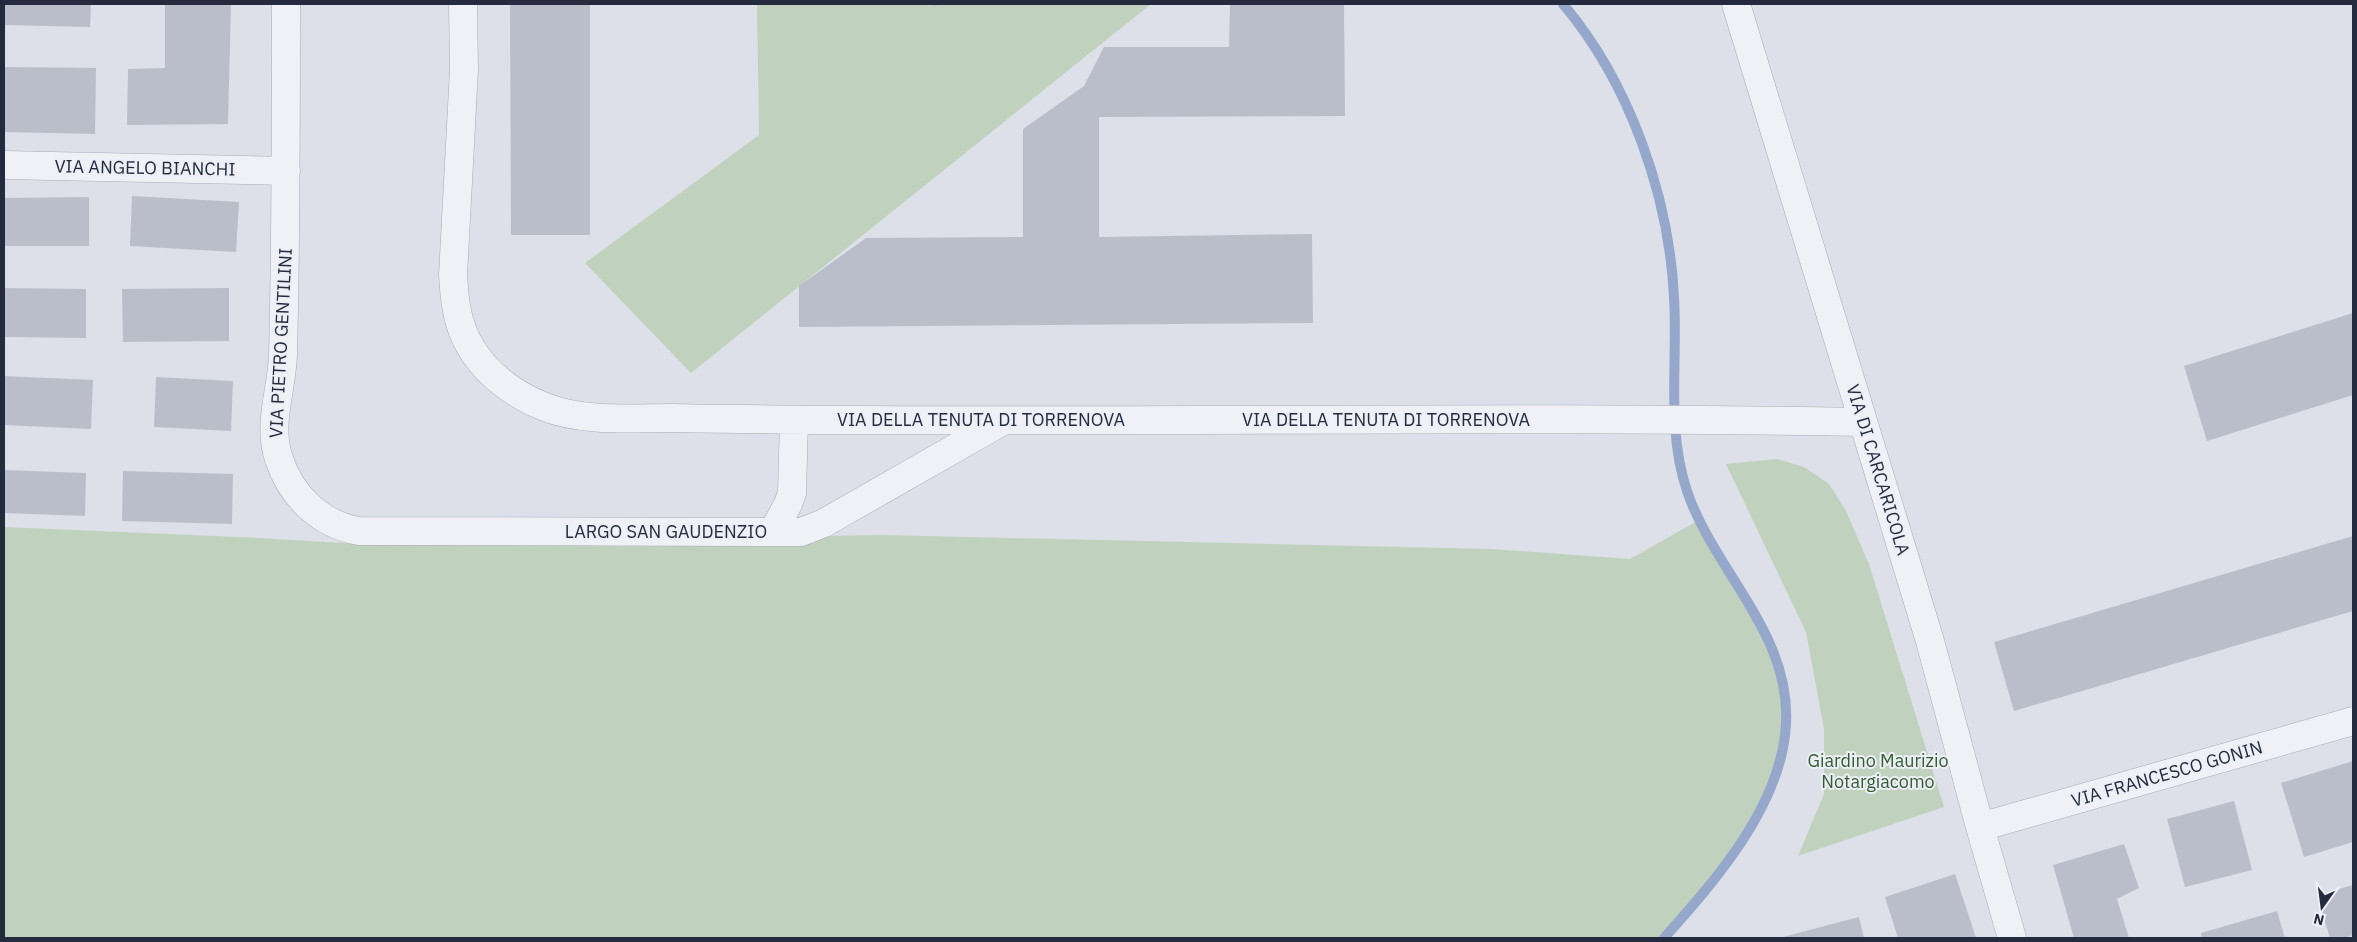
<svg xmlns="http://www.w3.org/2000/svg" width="2357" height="942" viewBox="0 0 2357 942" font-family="'IBM Plex Sans',sans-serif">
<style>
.green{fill:#c0d2bd}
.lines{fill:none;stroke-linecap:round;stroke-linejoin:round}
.stream{stroke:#95a7cb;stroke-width:10}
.building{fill:#babecb}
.minor-casing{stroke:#a6aab5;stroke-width:29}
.minor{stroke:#f0f1f6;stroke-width:28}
.labels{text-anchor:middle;stroke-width:4;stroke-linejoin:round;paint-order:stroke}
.street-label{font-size:18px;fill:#252b3f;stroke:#eceff6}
.park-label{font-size:18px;fill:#345c32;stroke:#eceff6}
</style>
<rect width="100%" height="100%" fill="#dde0e8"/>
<path class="green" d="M757 4H1151L691 373 585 263 759 135Z
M1777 459 1804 467 1829 484 1846 511 1869 564 1944 807 1798 856 1824 794V729L1806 632 1726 464Z
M1699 520C1722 566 1757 607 1775 655 1780 668 1782 682 1783 696 1784 705 1787 716 1786 726 1780 809 1717 879 1664 938H4V527L259 538 359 544 882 535 1491 549 1630 559Z"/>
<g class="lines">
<path class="stream" d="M1563 4C1629 82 1669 195 1674 297 1678 361 1666 429 1687 491 1714 571 1791 633 1786 724 1782 805 1716 880 1664 938"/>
</g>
<path class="building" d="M4 4H91L90 27 4 25Z
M165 4H231L228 124 127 125 128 69 165 68Z
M510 4H590V235H511Z
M929 4H945V5L935 6Z
M1230 4H1344L1345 116 1099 117V237L1312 234 1313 323 799 327V286L866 238 1023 237V129L1084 86 1104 47H1229Z
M4 67 96 68 95 134 4 132Z
M132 196 239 202 236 252 130 246Z
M89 197V246H4V198Z
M4 288 86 289V338L4 337Z
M229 288V341L123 342 122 289Z
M2353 313V395L2207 441 2184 366Z
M4 376 93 380 91 429 4 425Z
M156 377 233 381 231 431 154 427Z
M4 470 86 473 85 516 4 513Z
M123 471 233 474 232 524 122 521Z
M2353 536V611L2014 711 1994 642Z
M2353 761V842L2304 857 2281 783Z
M2234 801 2252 870 2185 887 2167 819Z
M2124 844 2139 888 2117 899 2129 938H2074L2053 865Z
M1955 874 1976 938H1898L1885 897Z
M2353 885V935L2344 938H2330L2317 895Z
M2277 911 2285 938H2202L2201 933Z
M1859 917 1864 938H1779Z"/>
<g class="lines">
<g class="minor-casing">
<path id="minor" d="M286 4C286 121 286 238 283 355 282 389 267 425 279 459 291 496 321 525 359 531L801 532 824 523 1001 422
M463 4 464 70 453 275C454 285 454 295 456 305 463 355 500 389 545 407 583 422 630 418 671 418 736 419 801 420 866 420 1198 422 1530 416 1862 422
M1736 4 1930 641 1980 827 2012 938
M4 165 286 171
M773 532 788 504 792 493 794 420
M1980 827 2353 721"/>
</g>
<use href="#minor" class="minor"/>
</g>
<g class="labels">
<g class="street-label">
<text transform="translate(145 168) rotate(1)" y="6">VIA ANGELO BIANCHI</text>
<text transform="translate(281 343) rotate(-87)" y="6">VIA PIETRO GENTILINI</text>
<text x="981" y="426">VIA DELLA TENUTA DI TORRENOVA</text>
<text x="1386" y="426">VIA DELLA TENUTA DI TORRENOVA</text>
<text transform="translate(1878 470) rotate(73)" y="6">VIA DI CARCARICOLA</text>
<text x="666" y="538">LARGO SAN GAUDENZIO</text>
<text transform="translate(2167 774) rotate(-16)" y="6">VIA FRANCESCO GONIN</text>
</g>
<g class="park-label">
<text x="1878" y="767">Giardino Maurizio<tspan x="1878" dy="21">Notargiacomo</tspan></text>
</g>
</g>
<rect width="2357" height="942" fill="none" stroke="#252b3f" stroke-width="10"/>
<g transform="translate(2322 907) rotate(194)" stroke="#eceff6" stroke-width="4" paint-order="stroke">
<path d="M0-4L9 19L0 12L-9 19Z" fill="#252b3f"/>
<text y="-8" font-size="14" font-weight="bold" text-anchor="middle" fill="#252b3f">N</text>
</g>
</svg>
